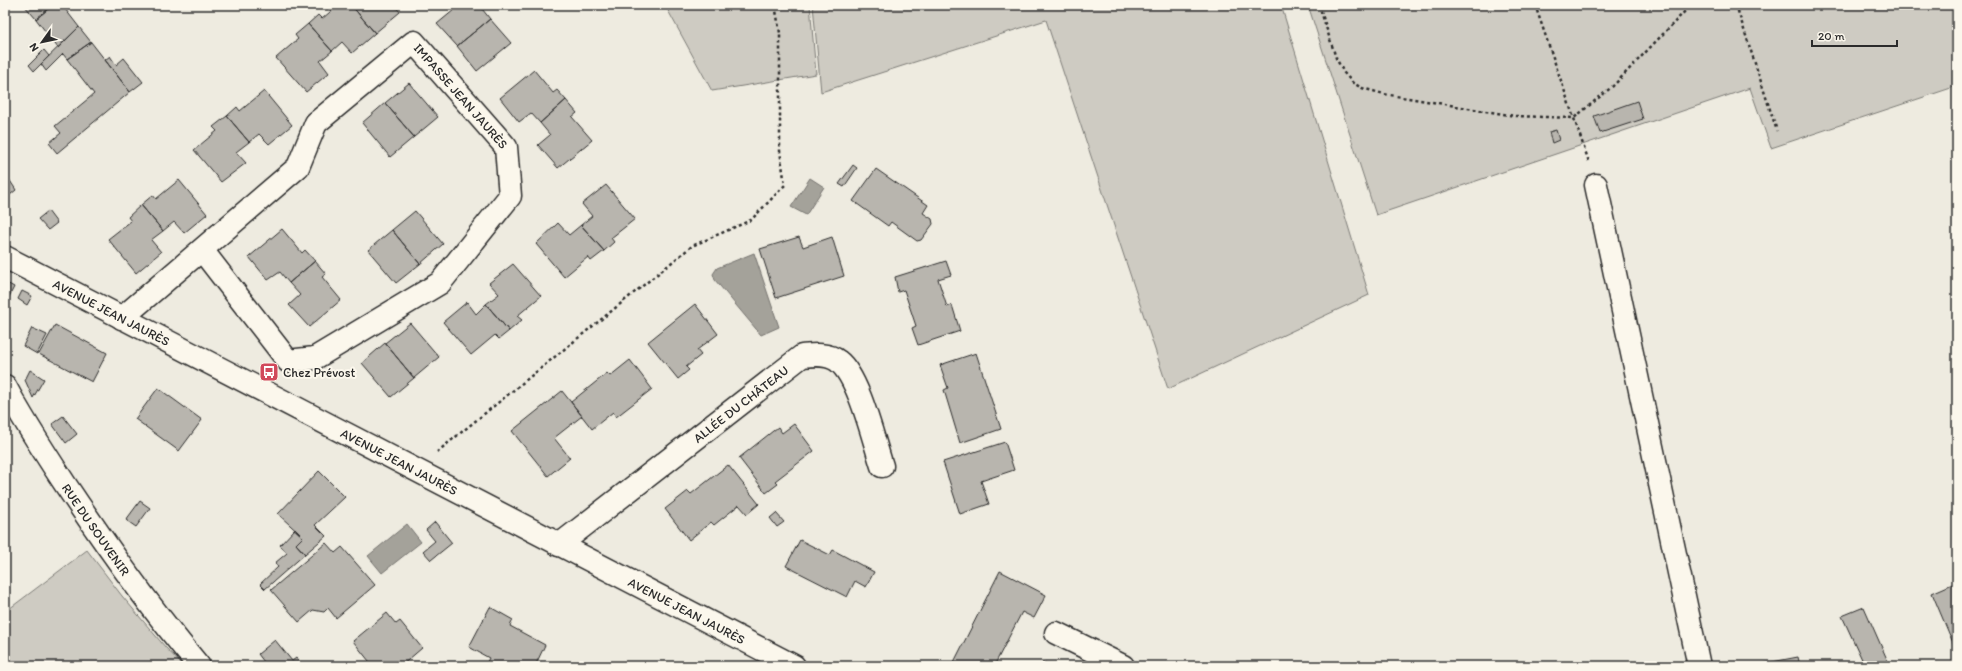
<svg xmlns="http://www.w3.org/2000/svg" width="1962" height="671" viewBox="0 0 1962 671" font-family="Itim,sans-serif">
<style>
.green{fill:#cecbc2;stroke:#7c7b76}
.water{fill:#a4a29a;stroke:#74726e}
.building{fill:#b8b5ae;stroke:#2b2b2b}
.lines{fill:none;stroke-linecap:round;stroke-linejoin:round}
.minor-casing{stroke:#2b2b2b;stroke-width:25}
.major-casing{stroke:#2b2b2b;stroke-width:25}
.path{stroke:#2b2b2b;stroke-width:2.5;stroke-dasharray:3 3;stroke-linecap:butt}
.minor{stroke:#fbf7ec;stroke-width:22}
.major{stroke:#fbf7ec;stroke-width:22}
.labels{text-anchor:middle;stroke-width:4;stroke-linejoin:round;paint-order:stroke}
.street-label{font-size:13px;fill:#2b2b2b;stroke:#fbf7ec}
.poi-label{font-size:13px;fill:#2b2b2b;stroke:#fbf7ec;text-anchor:start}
</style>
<rect width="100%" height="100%" fill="#eeebe0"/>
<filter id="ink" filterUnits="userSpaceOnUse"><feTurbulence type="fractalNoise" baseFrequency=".025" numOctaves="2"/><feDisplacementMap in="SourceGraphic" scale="8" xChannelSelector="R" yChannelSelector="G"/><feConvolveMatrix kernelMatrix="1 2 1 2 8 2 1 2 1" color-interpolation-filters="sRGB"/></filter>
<g filter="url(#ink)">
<path class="green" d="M665 5H810L816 74 712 91Z
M813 5H1281L1369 295 1168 389 1046 20 821 92Z
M1308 5H1957V86L1771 148 1750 88 1376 215Z
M87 550 122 596 166 648 183 666H5V612Z"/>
<path class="water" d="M810 178 824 187 806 215 791 207Z
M754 253 779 327 761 335 715 280 713 274 717 268Z
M407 524 421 542 382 573 368 556Z"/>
<path class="building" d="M24 5H53L36 19Z
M53 5H62L79 27 58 48 36 19Z
M338 5H351L375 33 352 53 342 42 332 51 308 24 318 15 322 19Z
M351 5H394L400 12 375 33Z
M460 5H479L490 19 457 46 437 24Z
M490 19 511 43 477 71 457 46Z
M308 24 332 51 320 61 329 73 306 92 276 58 298 39 295 35Z
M79 27 91 42 67 59 63 54 46 71 41 64Z
M91 42 130 92 57 153 49 143 61 133 55 126 94 94 67 59Z
M44 50 49 56 34 71 29 65Z
M110 56 116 65 124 58 143 82 130 92 105 60Z
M534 70 553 93 557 90 566 100 540 123 531 113 519 122 500 98Z
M409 83 438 117 414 137 385 103Z
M264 91 292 125 269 144 259 134 249 142 227 116 237 107 240 111Z
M566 100 577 113 572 117 592 140 558 168 538 145 550 135 540 123Z
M1637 101 1643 119 1600 133 1594 116Z
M385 103 414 137 390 157 362 123Z
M227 116 249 142 236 152 246 163 221 182 194 150 217 131 213 127Z
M1556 130 1559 140 1552 143 1549 132Z
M853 165 857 168 844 187 839 184Z
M876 169 928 205 923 213 932 219 933 224 921 240 917 241 891 222 888 226 853 201Z
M5 173 16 190 5 199Z
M179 180 207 214 184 233 174 222 163 231 141 205 153 195 156 199Z
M606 185 635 219 611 238 614 242 604 251 581 225 592 216 582 204Z
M141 205 163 231 151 240 161 252 136 273 108 239 131 221 128 217Z
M48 211 57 223 48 230 38 219Z
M415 211 443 244 420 264 392 230Z
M558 223 569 235 581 225 604 251 591 261 588 257 564 277 536 244Z
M282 229 302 253 305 250 315 261 289 283 280 272 268 280 249 257Z
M392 230 420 264 396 283 368 250Z
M799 237 803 247 832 237 844 276 776 298 760 249Z
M315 261 326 274 322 277 341 300 309 327 289 305 300 295 289 283Z
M946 261 951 275 938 279 947 307 952 305 960 331 918 345 912 328 916 326 904 290 898 292 895 277Z
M513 264 541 296 517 316 522 320 509 331 486 304 499 294 489 283Z
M5 282 14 287 5 305Z
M22 291 32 296 27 305 18 299Z
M467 302 476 314 486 304 509 331 499 339 495 335 471 355 443 322Z
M695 304 718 334 697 350 701 355 686 367 689 370 678 379 648 342Z
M410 323 439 357 414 378 385 343Z
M55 325 107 353 92 382 39 354Z
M32 328 47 335 37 354 23 346Z
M385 343 414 378 391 397 362 363Z
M976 353 1001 429 960 443 944 390 948 388 940 365Z
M630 360 652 389 616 417 613 412 592 429 571 402 607 373 610 376Z
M30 370 44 379 33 398 25 380Z
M158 388 202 420 179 451 135 419Z
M562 391 582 416 554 438 570 458 548 476 512 431Z
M63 416 77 434 66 443 52 424Z
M794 424 814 451 775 481 778 484 766 493 739 458 778 427 782 433Z
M1005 442 1014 470 981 481 989 504 960 514 943 462Z
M728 465 759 504 747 514 739 505 714 525 711 522 689 540 665 509 688 491 691 494Z
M319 471 345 497 315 525 326 536 305 554 296 544 303 537 278 514Z
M140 501 150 508 136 527 126 520Z
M776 513 784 522 777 527 770 518Z
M435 522 452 543 431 560 423 551 435 541 426 530Z
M295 529 303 537 296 544 305 554 265 589 260 584 278 567 275 563 287 553 280 545Z
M800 540 830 555 833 550 874 572 866 587 855 581 847 597 786 566Z
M326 543 335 553 342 547 375 585 336 618 328 608 324 612 313 610 299 622 271 590Z
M1000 571 1046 595 1034 618 1022 612 995 664 1000 666H952Z
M1957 582V649L1956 650 1932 593Z
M490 607 513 620 510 626 545 645 535 666H485L489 658 469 647Z
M1864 607 1890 666H1865L1842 616Z
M387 613 396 624 400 621 422 648 401 666H373L353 641Z
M275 640 292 661 296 658 302 665 267 666 258 654Z
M1798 657 1800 666H1751Z
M1043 662 1051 666H1041Z"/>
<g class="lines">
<g class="minor-casing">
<g id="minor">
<path d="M1596 185 1699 666"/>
<path id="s1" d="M122 318 298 167 316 123 414 42 506 147 510 196 440 283 315 358 288 361 202 250"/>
<path id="s2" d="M5 386C23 420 44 452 65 484 107 547 151 609 199 666"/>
<path id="s3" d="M559 545 802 356C813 355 828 353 838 361 859 377 873 439 882 466"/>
<path d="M1056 633 1123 666"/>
</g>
</g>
<g class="major-casing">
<g id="major">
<path id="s4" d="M5 257 794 666"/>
</g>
</g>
<path class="path" d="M1319 5 1336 58 1344 73 1353 83 1362 88 1384 94 1515 116 1574 118 1613 86 1691 5
M1535 5 1589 162
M1736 5 1777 131
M437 452 692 246 751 220 785 185 780 151V33L775 5"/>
<use href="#minor" class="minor"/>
<use href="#major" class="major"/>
</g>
</g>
<defs>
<g id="bus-square" transform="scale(1)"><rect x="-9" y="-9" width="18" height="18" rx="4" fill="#d1495b" stroke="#fbf7ec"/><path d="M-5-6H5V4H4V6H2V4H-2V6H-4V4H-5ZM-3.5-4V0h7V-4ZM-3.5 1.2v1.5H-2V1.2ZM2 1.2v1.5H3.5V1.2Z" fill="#fff"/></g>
</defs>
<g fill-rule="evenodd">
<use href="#bus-square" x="269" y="372"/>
</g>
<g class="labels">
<g class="street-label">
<text dy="5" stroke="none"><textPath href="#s1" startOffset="478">IMPASSE JEAN JAURÈS</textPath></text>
<text dy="5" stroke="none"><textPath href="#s4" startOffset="120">AVENUE JEAN JAURÈS</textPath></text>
<text dy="5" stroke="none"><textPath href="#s3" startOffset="230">ALLÉE DU CHÂTEAU</textPath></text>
<text dy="5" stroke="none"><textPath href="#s4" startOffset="444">AVENUE JEAN JAURÈS</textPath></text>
<text dy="5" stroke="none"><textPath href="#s2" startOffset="170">RUE DU SOUVENIR</textPath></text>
<text dy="5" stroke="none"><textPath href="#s4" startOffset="768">AVENUE JEAN JAURÈS</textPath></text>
</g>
<g class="poi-label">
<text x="283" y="377">Chez Prévost</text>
</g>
</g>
<rect width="1962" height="671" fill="none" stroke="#fbf7ec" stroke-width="20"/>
<rect x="10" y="10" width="1942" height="651" fill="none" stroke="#2b2b2b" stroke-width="1.5" filter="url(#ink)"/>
<g transform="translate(42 42) rotate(237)" stroke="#fbf7ec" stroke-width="3" paint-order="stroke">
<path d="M0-3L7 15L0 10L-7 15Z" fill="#2b2b2b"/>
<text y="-6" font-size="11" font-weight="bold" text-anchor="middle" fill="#2b2b2b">N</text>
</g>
<path d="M1812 40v6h85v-6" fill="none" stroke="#2b2b2b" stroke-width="2"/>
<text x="1818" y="40" font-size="12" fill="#2b2b2b" stroke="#fbf7ec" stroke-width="3" paint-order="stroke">20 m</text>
</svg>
